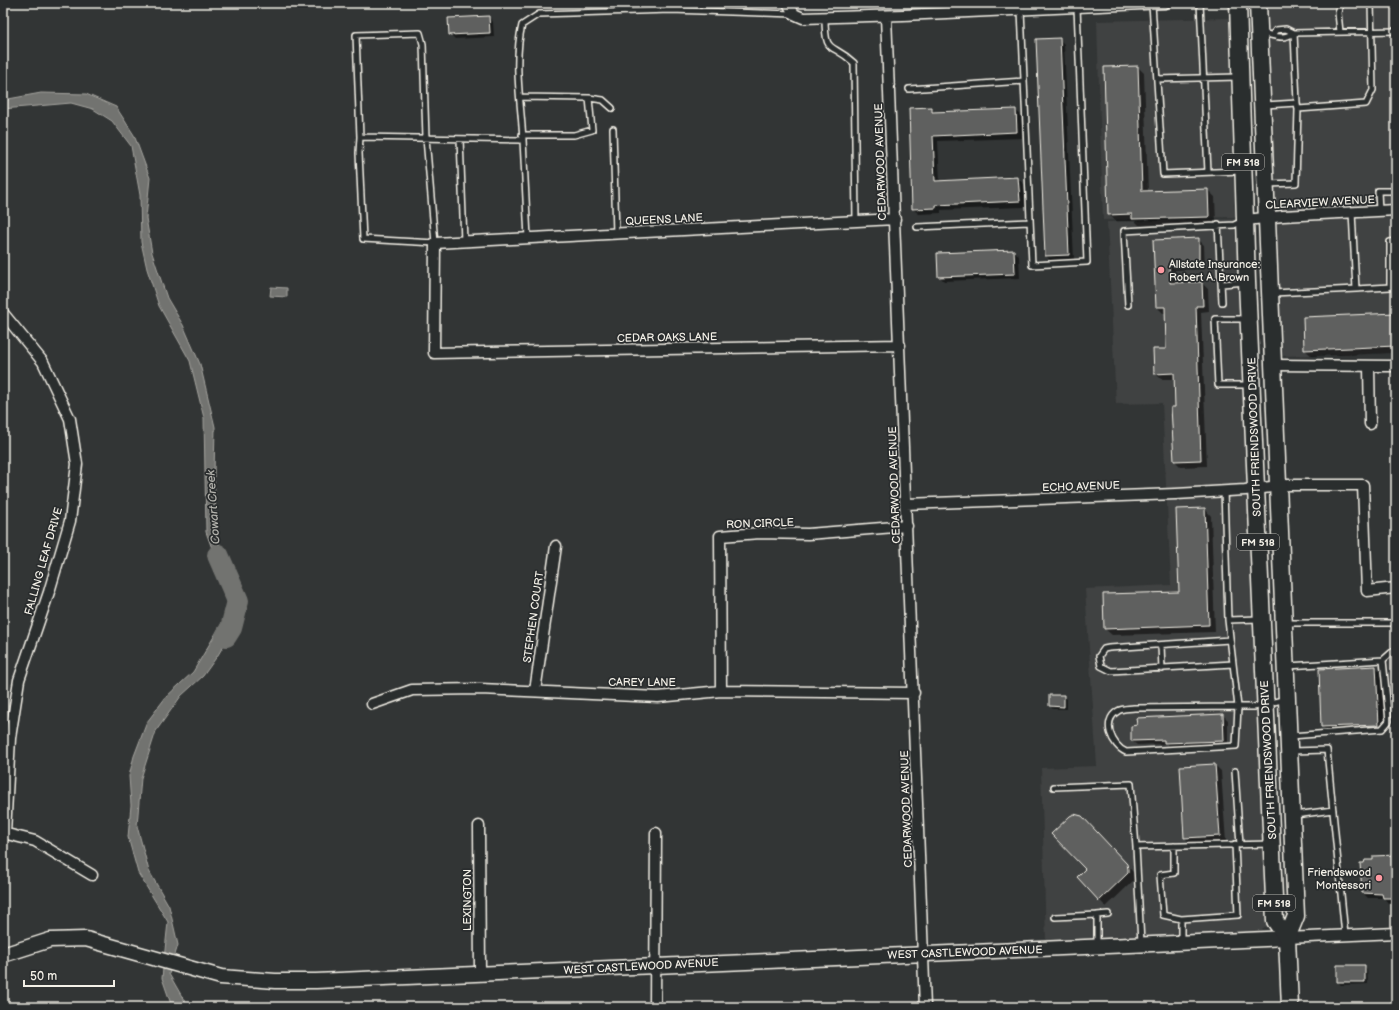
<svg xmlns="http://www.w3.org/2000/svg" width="1399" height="1010" viewBox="0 0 1399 1010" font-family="'Balsamiq Sans',sans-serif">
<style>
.built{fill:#404242}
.water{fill:#727370;stroke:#a6a5a0}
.shadow{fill:#0007}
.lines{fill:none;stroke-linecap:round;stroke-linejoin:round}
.river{stroke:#727370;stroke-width:22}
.building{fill:#5f605f;stroke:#f4f1e8}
.lane-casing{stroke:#f4f1e8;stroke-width:8}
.street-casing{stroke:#f4f1e8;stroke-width:13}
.secondary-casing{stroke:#f4f1e8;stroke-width:17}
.primary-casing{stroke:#f4f1e8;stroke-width:19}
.lane{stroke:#2a2d2e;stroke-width:5}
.street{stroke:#2a2d2e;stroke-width:10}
.secondary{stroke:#2a2d2e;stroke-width:14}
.primary{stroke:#2a2d2e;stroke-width:16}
.poi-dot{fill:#ff9aa2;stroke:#2a2d2e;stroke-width:1.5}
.labels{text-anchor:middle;stroke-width:3.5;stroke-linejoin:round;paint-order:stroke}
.shield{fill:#2a2d2e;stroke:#b7b6b0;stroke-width:1}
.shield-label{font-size:10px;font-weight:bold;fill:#f4f1e8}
.street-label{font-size:11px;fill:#f4f1e8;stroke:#2a2d2e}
.poi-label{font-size:11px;fill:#f4f1e8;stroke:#2a2d2e;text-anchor:start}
.water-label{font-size:12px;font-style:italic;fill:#b3b2ac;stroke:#2a2d2e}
</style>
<rect width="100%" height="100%" fill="#323535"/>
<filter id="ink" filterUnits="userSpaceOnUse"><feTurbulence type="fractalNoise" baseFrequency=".025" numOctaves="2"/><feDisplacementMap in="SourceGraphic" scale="8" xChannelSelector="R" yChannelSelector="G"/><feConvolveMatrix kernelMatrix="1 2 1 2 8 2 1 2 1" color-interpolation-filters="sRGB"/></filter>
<g filter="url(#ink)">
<path class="built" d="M1265 3H1396V353L1279 356Z
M1229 18 1235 217 1103 220 1097 21Z
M1234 219 1242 306 1268 925 1262 930 1256 932 1046 941 1041 768 1097 766 1085 589 1171 585 1162 403 1116 404 1107 222Z"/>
<path class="water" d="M41 93 86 94 116 107 134 135 150 178 146 218 152 253 167 298 183 325 200 364 215 427 214 474 217 536 229 574 238 621 218 655 203 676 181 696 156 731 141 778 137 826 149 871 169 906 178 945 169 974 188 1007H172L162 978 168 922 138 873 128 837 131 805 129 776 134 756 147 722 166 697 193 672 229 611 222 576 206 532 204 418 190 361 159 306 147 269 141 242 140 195 131 146 112 121 93 109 71 103 3 109V100Z
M271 287 287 288V297L270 296Z"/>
<path class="shadow" d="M489 17 493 22 494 37 455 39 450 34Z
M1059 39 1064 44 1074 260 1051 261 1046 256Z
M1138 67 1144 73 1148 192 1208 190 1215 197 1216 223 1139 225 1135 221H1116L1109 215Z
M931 108 936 113 1015 110 1021 115 1022 138 938 141 940 182 1018 179 1024 184 1025 207 941 210V213L919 214 913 209Z
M1198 239 1204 245 1205 269 1175 270 1176 284 1202 283 1208 289 1209 311 1201 312 1207 466 1181 467 1175 461 1172 408H1176L1175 379H1161L1155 373 1167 350 1166 313H1163L1157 307 1154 241Z
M1014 251 1019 256 1020 278 944 281 939 276Z
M1396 314V353L1312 356 1305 350Z
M1205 509 1211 516 1215 632 1112 635 1105 629 1180 592Z
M1376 667 1382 674 1385 731 1329 733 1322 726Z
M1064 696 1067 699V709H1053L1050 706Z
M1223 715 1228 720V745L1170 747 1167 744 1137 745 1132 741Z
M1215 765 1221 771 1226 842 1191 844 1185 838Z
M1089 823 1133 872 1135 876 1134 880 1106 907 1078 877 1086 869Z
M1396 856V902L1388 903 1384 898H1368L1363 893 1375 862Z
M1338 966H1364L1367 969 1368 984 1341 985 1338 982Z
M1196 1001 1201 1007H1155V1002Z"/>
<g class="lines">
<path class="river" d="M218 555 238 601 231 628 226 636"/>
</g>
<path class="building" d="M489 16 490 33 449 35 448 18Z
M1060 38 1069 255 1045 256 1036 39Z
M1138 66 1142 191 1208 189 1209 217 1132 219V214L1108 215 1104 67Z
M932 107V112L1016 109 1017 132 933 136 935 181 1018 177 1020 201 936 205V208L912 209 909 108Z
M1199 238V263L1169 264 1170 283 1202 282 1203 306H1196L1201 460 1174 461 1171 407H1175L1174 373 1154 374 1153 349H1166L1165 307H1156L1153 240Z
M1014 250 1015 274 938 277 937 253Z
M1396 313V346L1304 350 1303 317Z
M1205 508 1209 625 1104 629 1103 594 1179 592 1176 509Z
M1376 666 1379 725 1321 727 1319 669Z
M1049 695H1064V707L1049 706Z
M1223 714 1224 741 1164 743V740L1131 741V726L1137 725 1136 718Z
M1215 764 1220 836 1184 838 1180 766Z
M1074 814 1082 816 1127 864 1128 869V873L1099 901 1077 877 1085 869 1051 834 1070 816Z
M1396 855V898H1383L1382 894 1362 893 1360 863H1364L1365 860H1373V856Z
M1337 965H1365V982H1337Z"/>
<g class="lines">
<g class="lane-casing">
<path id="lane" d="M1200 3 1208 172
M1152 4 1163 174 1241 171
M1021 10 1032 265 1087 262 1077 7
M825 17C825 57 831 41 854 63L856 221
M1340 32 1338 13 1340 3
M1261 33C1276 35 1280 41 1294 33L1286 29 1276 30 1272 35
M1157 79 1238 77
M909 89 1024 81
M520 97 589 98 592 130 574 135H522
M589 98 603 100 612 108
M1297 103 1294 33 1396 31
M1263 105 1297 103 1298 109 1296 183 1267 184
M1298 109 1366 104 1373 90 1371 3
M613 129 616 234
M360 137 356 35 420 33 423 44 426 138 435 243 363 239 359 153 360 137C415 138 469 139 523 140L528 238
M460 139 464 241
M523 140C521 102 513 62 522 25L539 14 671 10 794 14
M1379 211 1378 191H1396
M1218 224 1222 302
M917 227 1029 222
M1222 284 1246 282
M1356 289 1390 287V242L1396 241
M1273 293 1356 289 1352 212
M1128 305 1124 231 1234 225 1243 221
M1246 319H1215L1218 385H1249
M1224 490 1228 620 1238 707 1236 746 1126 752C1112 746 1101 721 1118 711 1123 708 1129 709 1134 708L1238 707H1254L1286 699
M1228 620 1259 619
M1285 623H1396
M1230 640 1109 648 1104 649 1099 656 1101 666 1111 671 1233 664
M1161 645 1162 669
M1383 660 1392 652 1396 651
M1288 666 1383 660 1389 721 1382 729 1291 736
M1292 751 1327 750 1345 935
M1235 771 1240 845
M1054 787 1131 784 1136 847
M1295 815 1333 810
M1174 846V873L1160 875 1163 915 1181 919
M1097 915 1108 914
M1055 917 1097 915V945
M1181 942V919L1238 915 1235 844
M1141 943 1136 847 1271 844"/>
</g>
<g class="street-casing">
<path id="street" d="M788 3 794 14 803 18 903 15 1165 3
M886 16 925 1007
M895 219 435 243 434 353 900 345
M1246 220 1283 216 1396 210
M3 313 43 362 70 419 77 464 70 521 49 592 19 680 10 738 5 833
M1273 365 1396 366
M1369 366 1370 424
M906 504 1176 494 1245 490 1289 485H1363L1367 591 1396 588
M535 691 556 546
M721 691 720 536 760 533 808 534 907 526
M372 704 412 690 480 689 658 697 721 691 914 693
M479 826 480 973
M3 833 35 841 92 875
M1287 938 1396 933
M655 1007 656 833"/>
</g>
<g class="secondary-casing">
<path id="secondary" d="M3 955 50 940 86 939 221 977 275 981H316L1287 938"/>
</g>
<g class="primary-casing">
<path id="primary" d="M1238 3 1247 282 1275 921 1287 938
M1258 3 1296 916 1287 938 1290 1007"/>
</g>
<use href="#lane" class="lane"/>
<use href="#street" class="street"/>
<use href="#secondary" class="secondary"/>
<use href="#primary" class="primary"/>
</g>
</g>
<g class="poi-dot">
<circle cx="1161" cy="270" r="4"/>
<circle cx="1379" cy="878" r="4"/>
</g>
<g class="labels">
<g class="shield">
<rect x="1222" y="154" width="42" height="16" rx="3"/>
<rect x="1237" y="534" width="42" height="16" rx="3"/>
<rect x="1253" y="895" width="42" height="16" rx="3"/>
</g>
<g class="shield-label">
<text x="1243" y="166">FM 518</text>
<text x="1258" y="546">FM 518</text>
<text x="1274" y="907">FM 518</text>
</g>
<g class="street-label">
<text transform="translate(880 162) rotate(-92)" y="4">CEDARWOOD AVENUE</text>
<text transform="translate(1320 202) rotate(-3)" y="4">CLEARVIEW AVENUE</text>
<text transform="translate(664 219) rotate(-3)" y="4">QUEENS LANE</text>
<text transform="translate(667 337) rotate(-1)" y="4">CEDAR OAKS LANE</text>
<text transform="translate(1254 437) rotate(-92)" y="4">SOUTH FRIENDSWOOD DRIVE</text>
<text transform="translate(894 485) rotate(-92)" y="4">CEDARWOOD AVENUE</text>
<text transform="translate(1081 486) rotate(-2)" y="4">ECHO AVENUE</text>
<text transform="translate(760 523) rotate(-2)" y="4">RON CIRCLE</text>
<text transform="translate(43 561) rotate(-74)" y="4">FALLING LEAF DRIVE</text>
<text transform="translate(533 617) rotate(-82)" y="4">STEPHEN COURT</text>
<text x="642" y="686">CAREY LANE</text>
<text transform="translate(1268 760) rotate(-93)" y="4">SOUTH FRIENDSWOOD DRIVE</text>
<text transform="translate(906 809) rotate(-92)" y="4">CEDARWOOD AVENUE</text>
<text transform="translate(467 900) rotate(-90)" y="4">LEXINGTON</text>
<text transform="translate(965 952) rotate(-2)" y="4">WEST CASTLEWOOD AVENUE</text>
<text transform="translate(641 966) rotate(-3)" y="4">WEST CASTLEWOOD AVENUE</text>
</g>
<g class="poi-label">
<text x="1169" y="268">Allstate Insurance:<tspan x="1169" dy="13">Robert A. Brown</tspan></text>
<text x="1371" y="876" text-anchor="end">Friendswood<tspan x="1371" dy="13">Montessori</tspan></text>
</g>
<g class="water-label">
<text transform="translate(213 507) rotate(-94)" y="4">Cowart Creek</text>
</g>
</g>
<rect width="1399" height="1010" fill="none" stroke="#2a2d2e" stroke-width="16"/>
<rect x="8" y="8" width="1383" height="994" fill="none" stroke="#f4f1e8" stroke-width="1.5" filter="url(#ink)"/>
<path d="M24 980v6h90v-6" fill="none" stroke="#f4f1e8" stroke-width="2"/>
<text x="30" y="980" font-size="12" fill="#f4f1e8" stroke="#2a2d2e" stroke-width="3" paint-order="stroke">50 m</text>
</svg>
